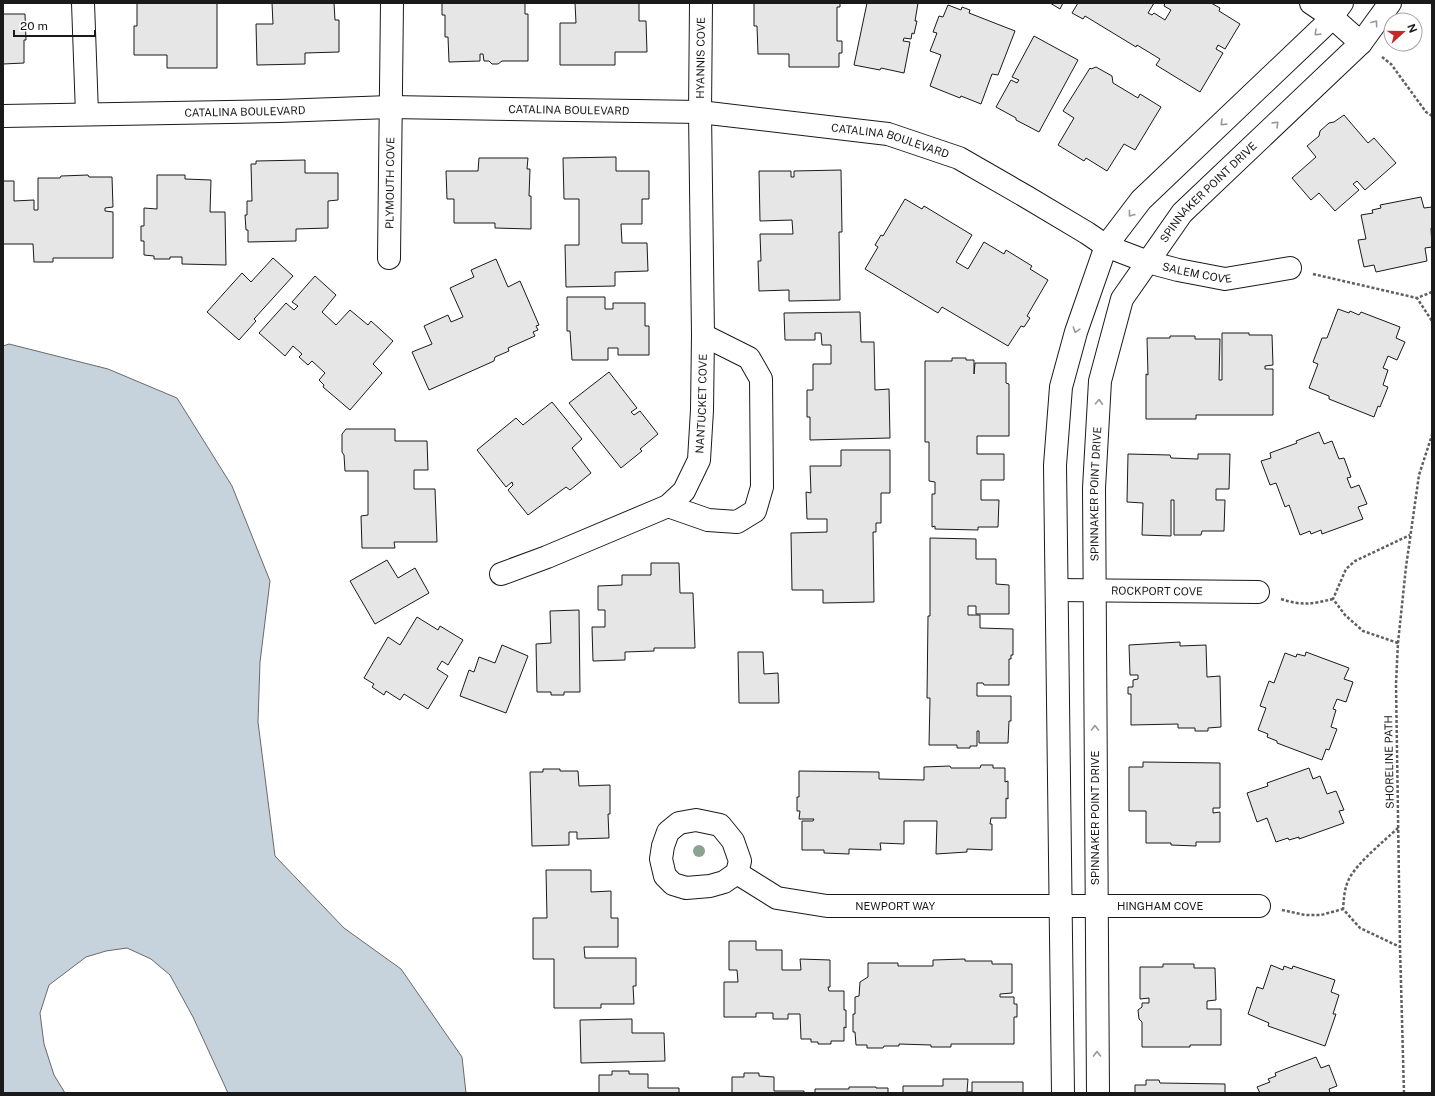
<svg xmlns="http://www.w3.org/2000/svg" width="1435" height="1096" viewBox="0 0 1435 1096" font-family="'Public Sans',sans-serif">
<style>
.water{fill:#c6d2dc;stroke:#6a6a6a}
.building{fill:#e6e6e6;stroke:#1a1a1a}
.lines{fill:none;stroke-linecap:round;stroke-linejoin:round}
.minor-casing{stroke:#1a1a1a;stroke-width:24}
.path{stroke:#5f5f5f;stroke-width:2.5;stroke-dasharray:3 2;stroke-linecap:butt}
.minor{stroke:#fff;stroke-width:22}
.tree{fill:#8aa48f}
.oneway{stroke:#989898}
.labels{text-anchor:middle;stroke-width:3;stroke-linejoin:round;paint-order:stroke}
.street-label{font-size:11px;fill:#1a1a1a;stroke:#fff}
</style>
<rect width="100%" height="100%" fill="#fff"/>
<path class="water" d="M9 344 108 369 177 398 232 486 270 581 260 662 258 722 275 856 344 928 401 969 462 1057 466 1093H228L193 1017 170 975 151 959 127 948 106 951 86 957 49 985 40 1013 44 1044 54 1075 65 1093H3V346Z"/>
<path class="building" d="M137 3H217V68H167V55H134V26H137Z
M272 3H334L335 20H339V52L305 53V64L257 65 256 24H273Z
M442 3H525V14H528V61H502L498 64H492L489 61H484L483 54H480V61L449 62 448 37H445V15H442Z
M575 3H639V21H646L647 52H615V65H560V23H576Z
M754 3H840V7H837V41H842V53H839V67H789V54H758L757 26H754Z
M867 3H918L915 21H917L914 34 912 33 911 39 904 38 903 41 910 42 904 73 881 68 880 70 854 65Z
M1050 3H1063L1060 9Z
M1078 3H1154L1148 13 1152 15 1154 13 1165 20 1171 10 1164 6 1165 3H1211L1220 8 1219 11 1240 24 1225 49 1218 45 1216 49 1223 53 1200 92 1156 65 1160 59 1137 45 1136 47 1085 16 1083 19 1072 13Z
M948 5 961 10 962 7 970 10 969 13 1015 31 998 75 992 74 981 104 961 96 960 98 930 86 941 55 930 51 937 33 933 32 939 16 943 17Z
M3 14H25L26 40H24V63L3 64Z
M1034 36 1078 60 1039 132 1016 120V118L996 107 1011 80 1017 83 1019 80 1012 77Z
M1096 67 1112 76 1113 83 1138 98 1140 94 1161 107 1135 150 1124 144 1107 171 1086 158 1084 161 1058 145 1074 118 1063 111 1090 68 1091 69Z
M1344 115 1368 143 1374 138 1396 163 1365 190 1357 181 1353 184 1359 190 1335 211 1319 193 1311 200 1292 178 1316 157 1307 146 1319 136 1320 131 1329 123 1334 122Z
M616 157V171H649V199H642V224H621L622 243H647L648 271 615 272V286L566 287 565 245H579V199H564L563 158Z
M479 158H528L527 169H530L529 196H531V229L495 228V223H454V199H447L446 171H478Z
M305 160V173H338V200L328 201V228L296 229V241L248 242V230H246L245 215H247V201H252L251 164H256V161Z
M841 170 842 232H839L840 300 789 301V290L759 291 758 261H761L760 234H793L792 220 760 221 759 171H791V177H794V171Z
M88 175 89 177H112L113 207 105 208V211L113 212V258H53V262H34L33 244H3V181H14V201L34 200V210H38V178H60L61 176Z
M157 175H185V179L211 180 210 212H225L226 265 182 264V257H170V259H154V256L144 255V241H141V226H144V208L157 209Z
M1421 197 1424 208 1432 207V228H1431L1432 247 1425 248 1427 261 1376 272 1374 265 1364 267 1358 240 1366 239 1361 215 1373 213 1372 210 1381 208 1380 205Z
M905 199 922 209 924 206 972 235 956 262 968 269 984 242 1004 254 1006 250 1032 266 1030 269 1048 280 1027 316 1030 318 1024 327 1021 326 1008 346 942 307 938 313 865 269 878 247 875 245 881 235 883 236Z
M273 258 293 276 254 319 256 321 239 340 207 312 242 273 251 282Z
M496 259 508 287 520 281 539 325 536 326 538 330 533 332 535 336 508 348 509 351 495 357 494 361 429 390 412 352 432 344 424 326 448 315 451 322 463 317 450 288 474 277 471 270Z
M315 276 336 295 322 312 336 325 350 310 368 325 371 321 393 341 373 364 382 373 350 410 323 387 324 385 319 380 325 373 312 361 308 365 299 357 302 354 293 346 285 356 259 333 286 303 294 310 298 306 292 302Z
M567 297H605V309H613V303H645V326H649V355H618V348H608V360H572L570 331H567Z
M1338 309 1349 313 1350 311 1359 315 1361 312 1400 327 1396 338 1405 342 1397 360 1388 356 1383 368 1388 370 1383 385 1388 387 1380 407 1378 406 1374 417 1329 399V396L1309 388 1318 364 1313 362 1322 338H1327Z
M860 312 861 342H874L875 390 889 389 890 438 810 440V417H807V390H813V364H831V345H822L821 333H815V340H785L784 313Z
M1222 333H1249V335H1272L1273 365 1265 366V369H1273V415H1196V419H1146V374L1148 375 1147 338H1170V336H1195V339H1220L1219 380H1222Z
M952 358H966V360H974V374L975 363H1006V383L1009 384V436H977V454H1004V480H981V500H999L998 527H978V530L935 529V526L932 527V494H935V482L929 481V442H925V361H952Z
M609 372 637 408 631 412 634 415 640 411 658 434 640 449 642 451 621 468 569 403Z
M552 402 582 439 572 448 591 473 570 490 566 487 528 515 508 490 513 485 512 482 506 487 477 450 516 418 523 425Z
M346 429H395V441H427L428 470H414V489H435L437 542H394L395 548H362L361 516 368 515V471H345L344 455 342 452V434Z
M1319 432 1324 444 1332 441 1339 459 1344 458 1351 477 1347 478 1351 488 1359 485 1367 504 1358 507 1363 519 1322 534 1321 530 1311 534 1310 531 1300 535 1289 505 1285 507 1276 483 1270 485 1261 461 1271 458 1270 453 1297 443 1296 441Z
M841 450H890V493H881V523H876V532H873L874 602 823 603V590H792L791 533 827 532V519H807L806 492 811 493 810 466H841Z
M1128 454 1170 455 1171 458 1198 459V454H1230L1229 489H1216V500H1225L1224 531H1202L1201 535H1174V500H1171V536L1142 535 1143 503 1127 502Z
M930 538 976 539V559H996V584L1009 585V614H976V606H968V615H980V628L1013 629V655H1011V659H1009V685H984L983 683H977V696H1011V721H1009L1008 743H979V731H977V746H970V748H957V745H929L930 698H927L928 616H930Z
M387 560 398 578 415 568 429 593 375 624 350 581Z
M651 563H679L680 593H693L695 648H654V651L625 652V660L593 661 592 627H605V610H598V586L622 585V575H651Z
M579 610 580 692H564V695H551V692H537L536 644 551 643 550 611Z
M417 617 438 630 440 626 463 640 448 665 442 661 437 669 448 676 428 709 404 694 400 700 386 691 384 695 372 687 374 684 364 678 388 637 400 645Z
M1180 642V646L1206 645 1207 677 1220 676 1221 727 1208 728V731H1195V728H1178V724L1131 725V694H1128V687H1133V680L1138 679V675H1130L1129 645Z
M502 645 528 656 506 713 460 696 469 670 474 672 479 657 495 663Z
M738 652H763L764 674 778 673 779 703H739Z
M1306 652 1349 668 1344 679 1353 682 1346 702 1337 699 1333 709 1336 710 1331 727 1337 729 1329 750 1326 749 1322 760 1277 743V741L1267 737 1268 734 1258 730 1266 708 1260 706 1269 681 1274 683 1285 653 1296 657 1297 654 1305 656Z
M1143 762 1220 763V808H1213V813L1220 812V842H1196V846L1171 845V843H1146V811H1129V767H1143Z
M981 765H993V768H1005V782L1008 781V799L1006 798V818H991L990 824H992V850L967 849V852L936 854 937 821H904V844L880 843 881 850 849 849V854L824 853V850H802V821H813L814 819H799L800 811H797V797H799V771L879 772V779L924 780V767L950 766 951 768H980Z
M1309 768 1313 779 1320 776 1327 794 1336 791 1344 810 1339 811 1344 823 1299 839V837L1289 840 1288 838 1276 842 1267 818 1257 822 1247 793 1268 786 1267 783Z
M543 769H560V771H578L579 786 610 785V814H608L609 838 577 839V832H569V845L532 846 530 772H543Z
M546 870H591V892L611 891V918H618V947H584L585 958H636V986H633L634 1004H601V1008H554V959H533V918H547Z
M729 941H756V950H782V970H801L800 959 830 960V987H828L829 991H844V1010H846V1028L844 1027V1041H831V1044H818V1042H811V1039H801L800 1014H788V1019H773V1013H756V1017H724V982H738L737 970H729Z
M965 959V961H992V964H1012V993L1000 994V997H1014V1004H1017V1017H1014V1044H951V1047H931V1045L899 1044V1046H884L883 1048H867V1045H856L855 1032H853V1014H855V997L859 996 860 982 868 977V963H898V966H933V960Z
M1163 964H1194V968H1215L1216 1000 1207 1001V1009H1221V1045H1190V1047H1142V1022L1139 1019 1138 1010 1142 1007V1003H1149V998L1140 999V967H1163Z
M1271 965 1283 970 1284 966 1292 969 1293 966 1335 980 1331 992 1339 995 1333 1014H1336L1325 1046 1268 1026 1269 1023 1248 1014 1257 987 1263 989Z
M632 1019V1033H664L665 1061 581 1063 580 1020Z
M1316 1057 1321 1068 1329 1065 1337 1086 1329 1089 1330 1093H1260L1257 1087 1270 1082 1268 1079 1276 1076 1275 1073Z
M612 1071H629V1074H648V1088H679V1093H599V1075H612Z
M744 1073H759V1076L774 1077V1091H804V1093H732V1077H744Z
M943 1079H968L967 1092H972V1082H1023V1093H903V1086H943Z
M1146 1080H1159L1160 1083 1225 1084V1093H1135V1085H1146Z
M849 1087H876V1088H888V1093H815V1089H849Z"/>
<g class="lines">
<g class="minor-casing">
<g id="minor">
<path d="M83 3 87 114"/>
<path d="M1311 3 1333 18 1361 43"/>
<path id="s1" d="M3 116 279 111 390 107 700 112 888 134 959 158 1025 196 1087 233 1106 246 1148 262 1178 270 1225 279 1290 268"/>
<path id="s2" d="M389 258 392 3"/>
<path d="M668 506 708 520 737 522 755 511 762 487 761 379 749 358 703 335"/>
<path id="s3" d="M501 574 547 557 668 506 684 491 699 460 702 410 703 335 700 112 701 3"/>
<path id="s4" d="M1057 590 1258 592"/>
<path id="s5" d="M737 873 740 861 733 841 720 825 696 820 679 823 668 832 663 846 661 859 665 876 673 884 686 888 710 886 724 882 737 873 777 898 827 906H1259"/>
<path d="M1063 1093 1055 465 1061 387 1076 332 1106 246 1141 200 1328 22 1342 3"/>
<path id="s6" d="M1098 1093 1094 488 1100 381 1122 299 1182 213 1361 43 1390 3"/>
</g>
</g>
<path class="path" d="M1382 57 1391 64 1426 112 1432 116
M1313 274 1417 298
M1432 292 1417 298 1432 321
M1281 599C1302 606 1312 604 1333 599
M1398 643 1363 631 1345 615 1333 599 1346 569 1355 561 1410 535
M1398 828C1384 841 1357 863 1349 879 1344 889 1344 899 1343 909L1360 928 1400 947
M1282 910 1305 915H1321L1343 909
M1404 1093 1400 947 1396 684 1398 643 1406 567 1419 475 1432 435"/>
<use href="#minor" class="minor"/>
</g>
<circle class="tree" cx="699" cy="851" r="6"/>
<defs><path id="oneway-chevron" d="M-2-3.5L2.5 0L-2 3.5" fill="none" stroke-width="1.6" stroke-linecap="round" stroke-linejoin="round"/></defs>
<g class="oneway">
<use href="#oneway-chevron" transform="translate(1375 23) rotate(-54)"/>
<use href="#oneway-chevron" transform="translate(1317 33) rotate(136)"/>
<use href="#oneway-chevron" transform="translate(1223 123) rotate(136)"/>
<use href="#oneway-chevron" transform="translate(1276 124) rotate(-44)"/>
<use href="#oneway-chevron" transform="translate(1131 214) rotate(128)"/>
<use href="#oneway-chevron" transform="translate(1076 330) rotate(108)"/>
<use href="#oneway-chevron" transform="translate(1099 402) rotate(-87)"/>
<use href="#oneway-chevron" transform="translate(1095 728) rotate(-90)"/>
<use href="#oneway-chevron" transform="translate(1097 1054) rotate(-91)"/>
</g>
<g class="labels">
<g class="street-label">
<text dy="4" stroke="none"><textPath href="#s3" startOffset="639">HYANNIS COVE</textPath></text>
<text dy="4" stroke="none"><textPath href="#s1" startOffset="566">CATALINA BOULEVARD</textPath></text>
<text dy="4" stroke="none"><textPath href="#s1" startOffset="242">CATALINA BOULEVARD</textPath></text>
<text dy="4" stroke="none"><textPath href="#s1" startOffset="890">CATALINA BOULEVARD</textPath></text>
<text dy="4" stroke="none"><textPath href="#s2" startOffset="75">PLYMOUTH COVE</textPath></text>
<text dy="4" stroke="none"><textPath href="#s6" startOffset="935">SPINNAKER POINT DRIVE</textPath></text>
<text dy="4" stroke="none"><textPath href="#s1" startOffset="1228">SALEM COVE</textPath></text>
<text dy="4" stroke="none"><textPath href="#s3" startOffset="293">NANTUCKET COVE</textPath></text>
<text dy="4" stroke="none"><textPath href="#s6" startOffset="599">SPINNAKER POINT DRIVE</textPath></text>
<text dy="4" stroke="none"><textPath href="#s4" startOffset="100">ROCKPORT COVE</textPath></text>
<text transform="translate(1389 762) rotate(-91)" y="4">SHORELINE PATH</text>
<text transform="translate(1095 818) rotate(-90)" y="4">SPINNAKER POINT DRIVE</text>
<text dy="4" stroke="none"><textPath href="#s5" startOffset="401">NEWPORT WAY</textPath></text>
<text dy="4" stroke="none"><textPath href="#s5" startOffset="666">HINGHAM COVE</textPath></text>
</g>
</g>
<rect width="1435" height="1096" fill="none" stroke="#1a1a1a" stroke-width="8"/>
<g transform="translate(1403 32) rotate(69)"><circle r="19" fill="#ffffff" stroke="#a3a3a3"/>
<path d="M0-3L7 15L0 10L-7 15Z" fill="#c62828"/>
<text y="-6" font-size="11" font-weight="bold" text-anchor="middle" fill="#1a1a1a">N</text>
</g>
<path d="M14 30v6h81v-6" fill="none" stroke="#1a1a1a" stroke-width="2"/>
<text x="20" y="30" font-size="12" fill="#1a1a1a" stroke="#ffffff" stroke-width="3" paint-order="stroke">20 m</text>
</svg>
